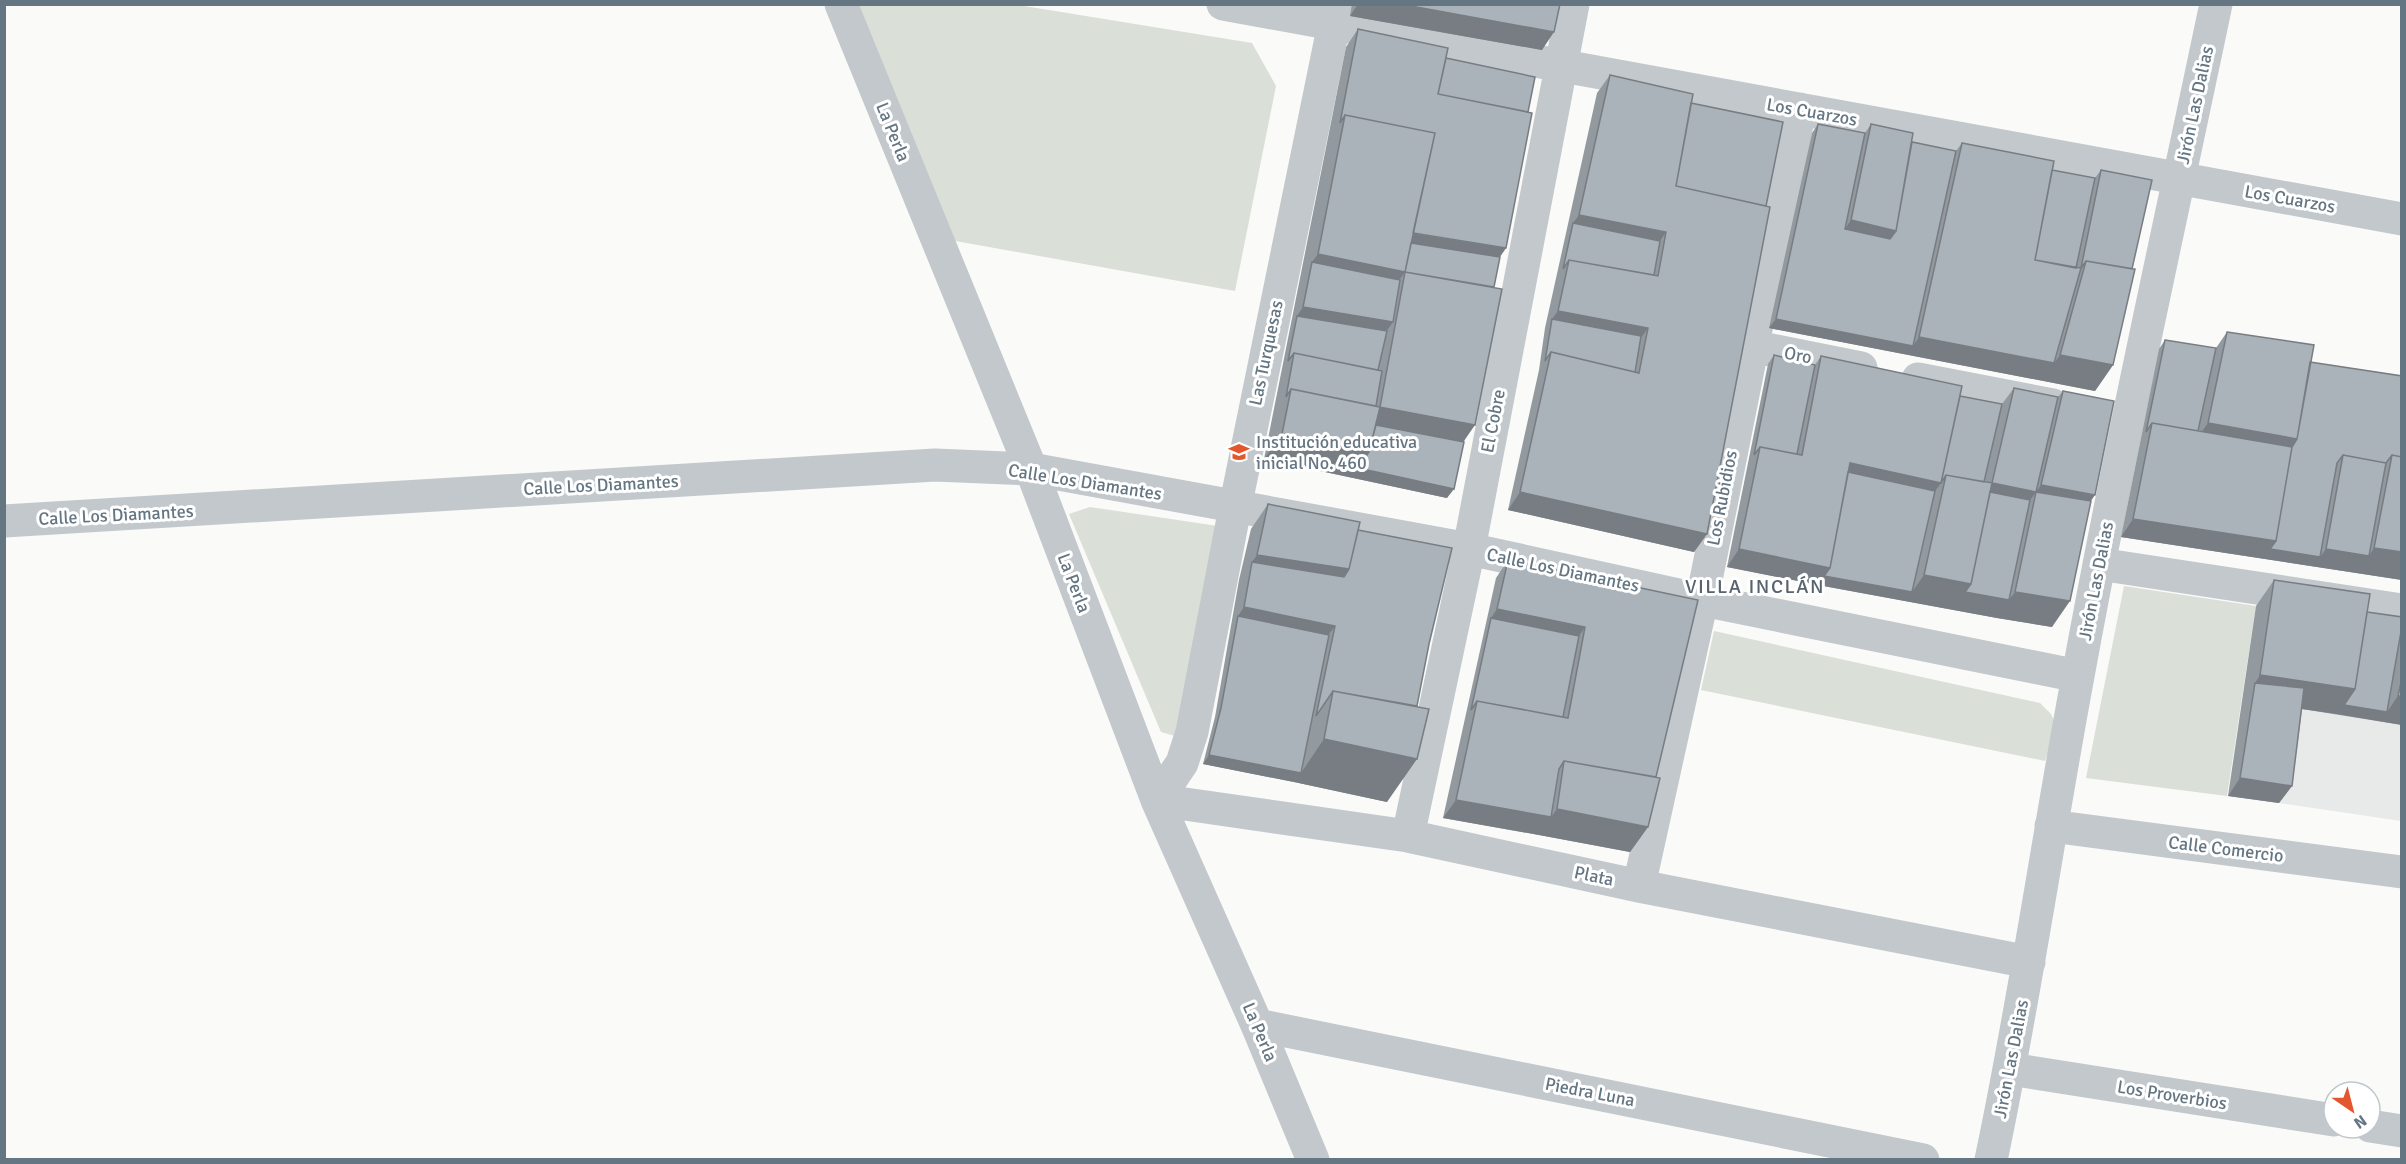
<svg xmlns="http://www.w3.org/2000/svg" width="2406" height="1164" viewBox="0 0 2406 1164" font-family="Signika,sans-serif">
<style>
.built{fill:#e8e9e9}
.green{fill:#dadfd7}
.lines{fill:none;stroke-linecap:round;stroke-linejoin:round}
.minor{stroke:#c3c8cc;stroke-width:33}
.wall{fill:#929a9f}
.shaded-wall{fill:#777d82}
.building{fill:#aab3b9;stroke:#777d82;stroke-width:1.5}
.labels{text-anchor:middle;stroke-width:6;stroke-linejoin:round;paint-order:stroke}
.street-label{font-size:18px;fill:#657683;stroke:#fff}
.poi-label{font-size:18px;fill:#657683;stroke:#fff;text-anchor:start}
.neighbourhood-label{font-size:20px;letter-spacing:1.5px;fill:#57646e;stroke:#fff}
</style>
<rect width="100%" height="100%" fill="#fafaf8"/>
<path class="built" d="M2292 706 2401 725V821L2279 803Z"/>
<path class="green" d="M857 5H1018L1252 43 1276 86 1235 291 950 240Z
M1090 507 1218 526 1175 736 1161 732 1069 514Z
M2124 586 2256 606 2227 796 2086 778Z
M1714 631 2040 703 2051 714 2057 727 2045 761 1701 690Z"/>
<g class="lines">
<path class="minor" d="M841 4 1031 469 1157 800 1257 1025 1313 1160
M1223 4 2402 219
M1338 4 1235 508 1192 732 1182 763 1157 800 1408 836 1639 886 2029 962
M1751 346 1861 368
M1918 379 2053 405
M4 521 935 465 1031 469 1469 549 1702 600 2078 676
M2099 564 2402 610
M2051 826 2402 872
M1408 836 1469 549 1573 4
M1639 886 1702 600 1800 109
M1257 1025 1923 1160
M2010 1069 2334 1120
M2370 1126 2402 1131
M1991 1160C2025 999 2048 837 2078 676 2119 451 2169 228 2216 4"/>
</g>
<path class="wall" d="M1352 4H1560L1542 50 1350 16Z
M1358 29 1446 58 1528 112 1506 248 1500 257 1464 442 1447 498 1264 459 1346 47Z
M1610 75 1691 103 1766 206 1707 534 1694 552 1508 510 1539 370 1545 328 1597 93Z
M1818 124 1865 133 1871 124 1912 142 1956 151 1962 143 2052 170 2095 178 2101 170 2132 269 2113 365 2095 391 1769 328 1812 133Z
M2227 332 2310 362 2402 376V580L2121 537 2159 349 2165 340 2216 348Z
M1774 355 1815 365 1821 356 1960 396 2002 404 2014 388 2058 397 2063 391 2091 501 2052 627 1997 618 1818 585 1727 567 1768 364Z
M1268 504 1358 530 1387 802 1294 782 1203 764 1215 717 1239 580 1251 529Z
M1508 560 1698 600 1656 777 1648 827 1630 852 1539 835 1443 818 1496 578Z
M2274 580 2367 612 2402 617V725L2302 709 2292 786 2279 803 2228 796 2256 606Z"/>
<path class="shaded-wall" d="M1358 4H1400L1554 32 1542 50 1350 16Z
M1579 215 1666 232 1654 250 1573 223Z
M1851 220 1896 231 1884 249 1839 238Z
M1409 233 1506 248 1493 266 1401 251Z
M1318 254 1405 272 1387 297 1312 262Z
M1303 307 1393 322 1380 340 1297 316 1291 325Z
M1558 311 1648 328 1636 345 1552 319Z
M1776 319 1913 346 1919 337 2054 363 2060 355 2113 365 2095 391 1769 328Z
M1380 407 1475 425 1457 451 1366 434Z
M2208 423 2297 439 2279 465 2196 440Z
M1282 434 1369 452 1454 489 1447 498 1264 459Z
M1850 463 1941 483 1928 501 1842 482Z
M1992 483 2036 492 2018 517 1982 510Z
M2041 485 2095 495 2073 527 2036 492Z
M1520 492 1707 534 1694 552 1508 510Z
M2133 519 2276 541 2320 557 2326 549 2369 556 2374 548 2402 552V580L2121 537Z
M1739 549 1830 568 1912 592 1924 575 1971 584 2009 600 2015 592 2070 601 2052 627 1997 618 1818 585 1727 567Z
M1257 555 1349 569 1331 595 1252 562 1239 580Z
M1244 607 1335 626 1322 644 1238 616Z
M1497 609 1585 627 1573 645 1491 618Z
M2260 675 2355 689 2387 712 2398 696H2402V725L2337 714 2252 702 2255 683Z
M1324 739 1417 759 1387 802 1294 782 1203 764 1209 755 1301 773Z
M2240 778 2292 786 2279 803 2228 796Z
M1456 800 1551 817 1557 809 1648 827 1630 852 1539 835 1443 818Z"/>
<path class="building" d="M1400 4H1560L1554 32Z
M1358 29 1448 48 1438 94 1532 113 1506 248 1413 233 1435 133 1345 115 1340 123Z
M1446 58 1535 77 1528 112 1438 94Z
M1610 75 1693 94 1676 186 1770 207 1707 534 1520 492 1551 352 1639 373 1648 328 1558 311 1569 260 1658 276 1666 232 1579 215Z
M1691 103 1783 122 1766 206 1676 186Z
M1345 115 1435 133 1405 272 1318 254Z
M1818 124 1865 133 1845 229 1890 239 1896 231 1912 142 1956 151 1913 346 1776 319Z
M1871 124 1913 133 1896 231 1851 220Z
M1962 143 2054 161 2035 260 2081 268 2054 363 1919 337Z
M2052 170 2095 178 2076 268 2035 260Z
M2101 170 2152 180 2132 269 2086 261 2081 268Z
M1573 223 1660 241 1654 275 1569 260 1563 269Z
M1411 243 1500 257 1494 287 1405 272Z
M2086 261 2135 269 2113 365 2060 355Z
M1312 262 1400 280 1393 322 1303 307Z
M1405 272 1502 289 1475 425 1380 407 1369 452 1282 434 1291 389 1380 407Z
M1297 316 1387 331 1378 370 1294 353 1288 361Z
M1552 319 1641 336 1635 372 1551 352 1545 361Z
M2227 332 2314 345 2297 439 2208 423Z
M2165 340 2216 348 2198 431 2152 423 2146 432Z
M1294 353 1382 371 1376 406 1291 389 1286 397Z
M1774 355 1815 365 1797 454 1760 447 1754 455Z
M1821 356 1962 386 1941 483 1850 463 1830 568 1739 549 1760 447 1802 455Z
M2310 362 2402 376V457L2392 455 2386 463 2343 455 2337 463 2320 557 2270 549 2276 541 2292 447 2297 439Z
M2014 388 2058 397 2036 492 1992 483 1971 584 1924 575 1946 475 1992 483Z
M2063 391 2114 401 2095 495 2041 485Z
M1960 396 2002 404 1984 482 1946 475 1941 483Z
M2152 423 2292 447 2276 541 2133 519Z
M1376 425 1464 442 1454 489 1358 468 1369 452Z
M2343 455 2386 463 2369 556 2326 549Z
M2392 455 2402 457V552L2374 548Z
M1848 472 1935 491 1912 592 1824 576 1830 568Z
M1990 492 2030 500 2009 600 1965 592 1971 584Z
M2036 492 2091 501 2070 601 2015 592Z
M1268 504 1360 522 1349 569 1257 555Z
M1358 530 1452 548 1429 644 1417 706 1333 691 1316 716 1335 626 1244 607 1252 562 1344 577 1349 569Z
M1508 560 1698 600 1656 777 1564 761 1559 769 1551 817 1456 800 1477 701 1568 718 1585 627 1497 609Z
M2274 580 2370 594 2355 689 2260 675Z
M2367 612 2402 617V626L2387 712 2344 705 2355 689Z
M1238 616 1329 635 1301 773 1209 755 1221 708Z
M1491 618 1579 636 1563 717 1477 701 1471 710Z
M2402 678V696H2398Z
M2255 683 2304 688 2292 786 2240 778Z
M1333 691 1429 709 1417 759 1324 739Z
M1564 761 1660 778 1648 827 1557 809Z"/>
<defs>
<g id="school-bare" transform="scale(1.62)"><path d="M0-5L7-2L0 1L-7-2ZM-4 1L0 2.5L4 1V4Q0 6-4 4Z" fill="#e4572e" stroke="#fff" stroke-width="2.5" paint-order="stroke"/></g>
</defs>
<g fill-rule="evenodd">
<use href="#school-bare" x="1239" y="452"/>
</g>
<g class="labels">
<g class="street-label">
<text transform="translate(2195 105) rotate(-78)" y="6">Jirón Las Dalias</text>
<text transform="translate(1812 112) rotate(10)" y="6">Los Cuarzos</text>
<text transform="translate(893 132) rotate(68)" y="6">La Perla</text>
<text transform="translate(2290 199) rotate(10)" y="6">Los Cuarzos</text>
<text transform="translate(1266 353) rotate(-78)" y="6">Las Turquesas</text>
<text transform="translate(1798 355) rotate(11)" y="6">Oro</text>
<text transform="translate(1493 421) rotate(-79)" y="6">El Cobre</text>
<text transform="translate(1085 482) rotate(9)" y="6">Calle Los Diamantes</text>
<text transform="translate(601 485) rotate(-3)" y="6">Calle Los Diamantes</text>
<text transform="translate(1722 498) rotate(-79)" y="6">Los Rubidios</text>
<text transform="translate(116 515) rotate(-3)" y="6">Calle Los Diamantes</text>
<text transform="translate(1563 570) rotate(12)" y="6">Calle Los Diamantes</text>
<text transform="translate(2096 581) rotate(-79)" y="6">Jirón Las Dalias</text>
<text transform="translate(1074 583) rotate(69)" y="6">La Perla</text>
<text transform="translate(2226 849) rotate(7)" y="6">Calle Comercio</text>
<text transform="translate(1594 876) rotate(12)" y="6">Plata</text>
<text transform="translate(1260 1032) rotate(67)" y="6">La Perla</text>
<text transform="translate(2011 1059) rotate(-79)" y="6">Jirón Las Dalias</text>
<text transform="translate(1590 1092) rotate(11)" y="6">Piedra Luna</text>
<text transform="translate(2172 1095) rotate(9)" y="6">Los Proverbios</text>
</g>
<g class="poi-label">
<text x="1256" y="448">Institución educativa<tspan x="1256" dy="21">inicial No. 460</tspan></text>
</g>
<g class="neighbourhood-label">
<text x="1755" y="593">VILLA INCLÁN</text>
</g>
</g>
<rect width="2406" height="1164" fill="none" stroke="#657683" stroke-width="12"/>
<g transform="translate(2352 1110) rotate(145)"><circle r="28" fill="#ffffff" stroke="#c1c8cd" stroke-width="1.5"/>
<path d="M0-4.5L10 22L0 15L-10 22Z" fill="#e4572e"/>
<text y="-9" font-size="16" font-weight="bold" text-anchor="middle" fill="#657683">N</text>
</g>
</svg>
